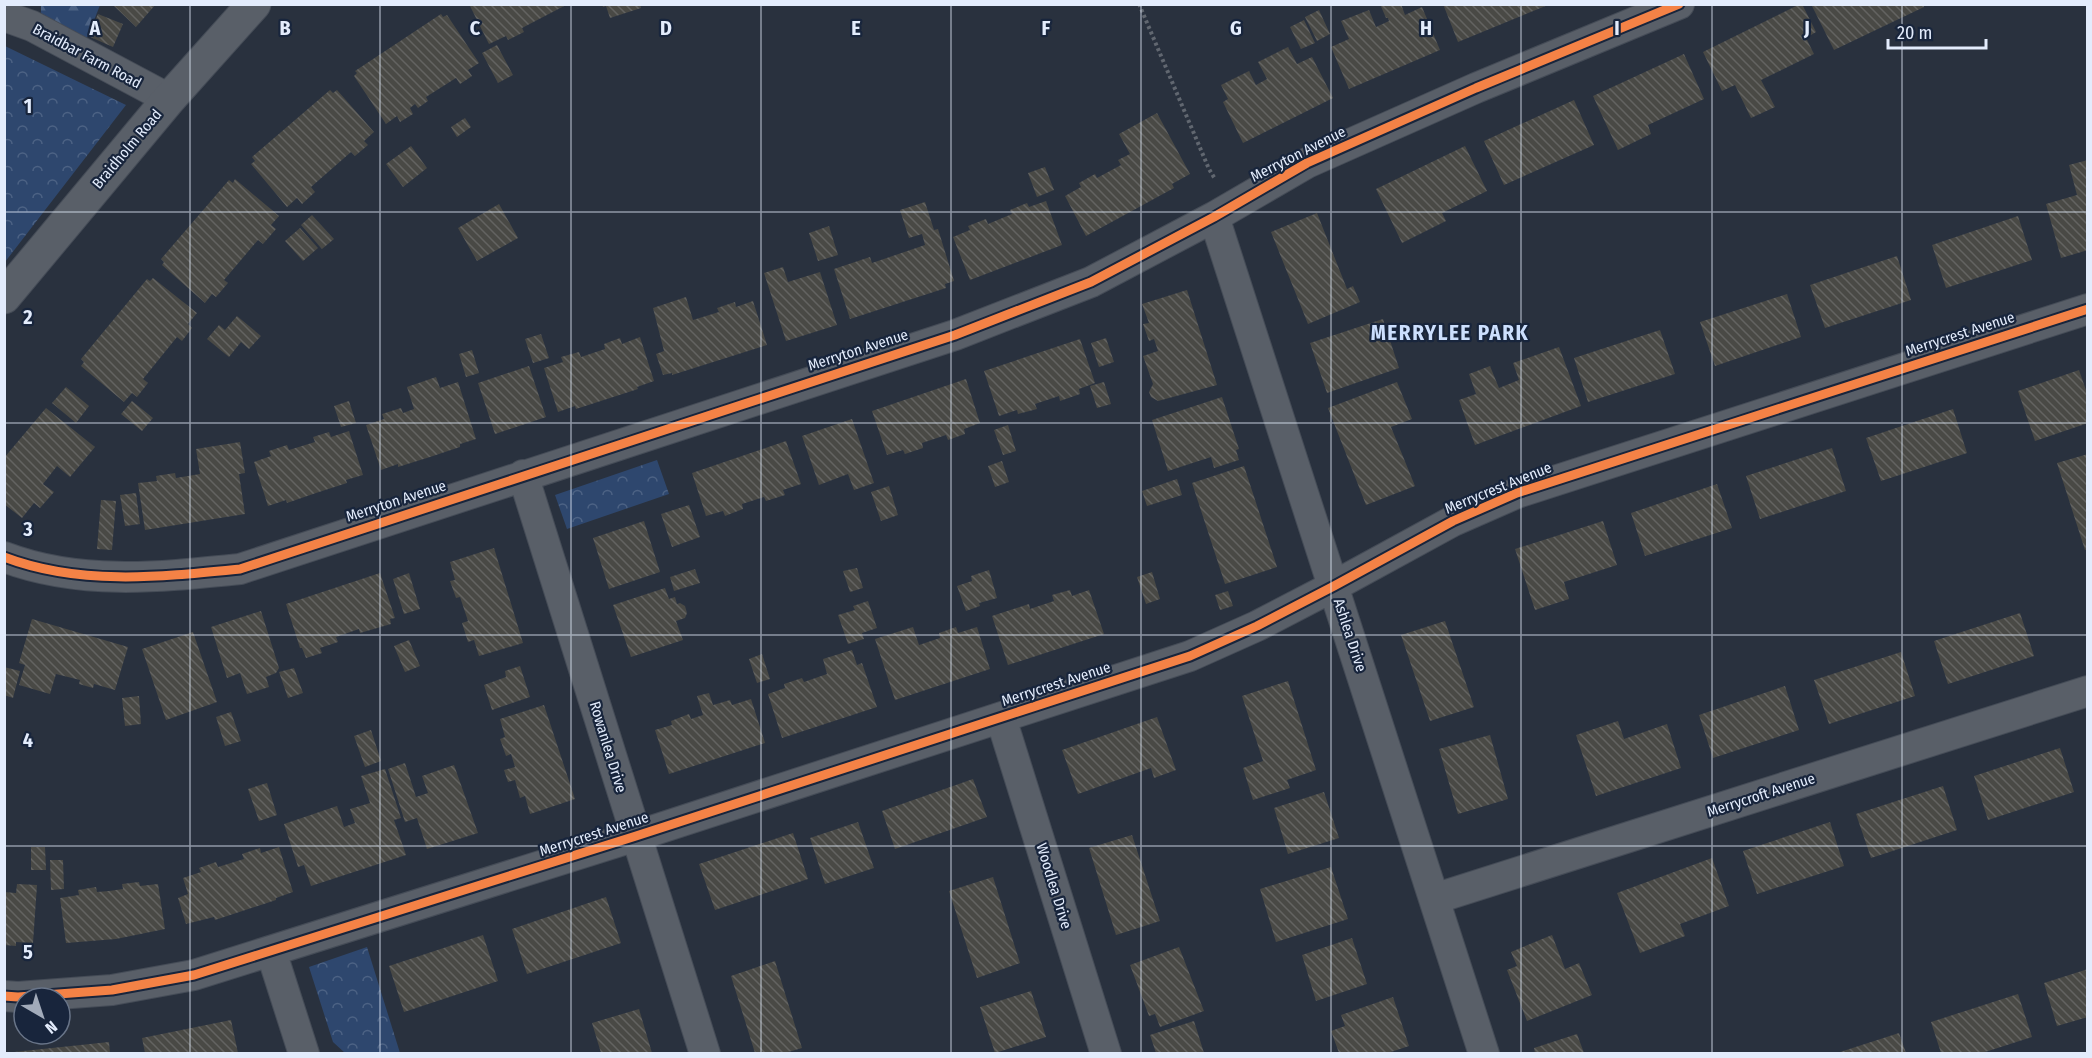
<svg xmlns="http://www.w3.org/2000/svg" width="2092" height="1058" viewBox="0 0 2092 1058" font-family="'Fira Sans Condensed',sans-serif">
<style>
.forest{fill:url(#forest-firs)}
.park{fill:url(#park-crowns)}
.building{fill:url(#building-back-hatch)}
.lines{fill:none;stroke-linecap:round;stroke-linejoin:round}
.minor-casing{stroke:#454c57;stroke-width:32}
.tertiary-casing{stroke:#454c57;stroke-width:35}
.path{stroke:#616770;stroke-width:4;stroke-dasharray:3 3;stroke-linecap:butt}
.minor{stroke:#595f68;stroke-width:30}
.tertiary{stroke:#595f68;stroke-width:33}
.cycleway-casing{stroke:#18253c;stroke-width:13}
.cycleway{stroke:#f48246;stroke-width:9}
.grid{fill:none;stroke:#e3ecfc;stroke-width:1.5;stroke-opacity:0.55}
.labels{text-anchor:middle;stroke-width:4.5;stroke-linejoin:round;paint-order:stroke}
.street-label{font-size:15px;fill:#e3ecfc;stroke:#18253c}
.district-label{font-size:21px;font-weight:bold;letter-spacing:1.5px;fill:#ccdffd;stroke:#18253c}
.grid-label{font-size:20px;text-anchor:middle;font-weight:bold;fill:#e3ecfc;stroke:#18253c;stroke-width:4.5;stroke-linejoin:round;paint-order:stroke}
</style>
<defs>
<pattern id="forest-firs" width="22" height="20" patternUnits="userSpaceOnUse" patternTransform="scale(1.5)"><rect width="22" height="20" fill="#2e476e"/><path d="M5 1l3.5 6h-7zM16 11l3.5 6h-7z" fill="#4c6284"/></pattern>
<pattern id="park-crowns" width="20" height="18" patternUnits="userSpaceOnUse" patternTransform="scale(1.5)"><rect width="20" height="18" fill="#2e476e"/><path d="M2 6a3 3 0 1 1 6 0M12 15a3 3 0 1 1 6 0" fill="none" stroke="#4c6284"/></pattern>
<pattern id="building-back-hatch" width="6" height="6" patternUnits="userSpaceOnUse" patternTransform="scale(1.5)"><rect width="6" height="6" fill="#494945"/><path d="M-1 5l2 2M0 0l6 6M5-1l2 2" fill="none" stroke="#636361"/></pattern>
</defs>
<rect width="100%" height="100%" fill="#29313e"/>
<path class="forest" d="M41 5H100L88 36 85 39 41 17Z"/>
<path class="park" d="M5 46 126 105 5 262Z
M657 460 669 494 567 529 555 495Z
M367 947 400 1053H345L333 1042 309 967Z"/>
<path class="building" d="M112 4H156L136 27Z
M469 4H568L522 28 524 32 508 40 506 36 489 44Z
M602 4H640L641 8 610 18 606 6 603 7Z
M1380 4H1401L1405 15 1422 7 1440 50 1349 89 1331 47 1349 39 1341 21 1369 10 1376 27 1389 21 1388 18H1386Z
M1443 4H1548V5L1458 42Z
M1800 4H1802L1816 32 1806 38 1814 54 1761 80 1775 107 1751 118 1735 85 1722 91 1703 52Z
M1815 4H1923L1924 7 1834 50 1812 6Z
M1319 10 1330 34 1317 41 1305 17Z
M98 14 123 24 113 47 88 36Z
M441 14 443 17 447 15 479 63 468 70 472 76 460 84 456 78 426 97 428 101 418 108 415 104 410 108 413 114 400 122 397 116 386 124 354 76 357 73 355 71Z
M1304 20 1315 43 1301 49 1290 27Z
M497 45 513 75 498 83 482 53Z
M1288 47 1297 64 1312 57 1333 98 1243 143 1223 102 1228 99 1221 85 1249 71 1256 85 1267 79 1258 62Z
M1684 54 1704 99 1648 125 1651 134 1618 150 1593 96Z
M330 90 333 93 337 90 374 132 364 141 368 145 355 156 351 152 311 187 315 192 302 204 297 198 287 207 251 164 255 161 252 157Z
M1574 100 1594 145 1504 185 1484 141Z
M1157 113 1190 174 1172 184 1174 188 1086 236 1065 196 1081 187 1079 183 1095 174 1097 178 1121 165 1118 160 1130 154 1119 134Z
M465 118 471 127 457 137 451 127Z
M411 146 427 168 403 187 386 164Z
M1465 146 1487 191 1442 213 1446 221 1402 243 1376 189Z
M2088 160V250L2061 258 2046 204 2077 195 2069 165Z
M1045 167 1054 190 1037 197 1028 173Z
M235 179 279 216 271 225 276 229 263 244 258 240 224 280 228 283 216 297 212 294 205 303 162 265 164 262 161 259 229 180 233 183Z
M1046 201 1062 245 970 280 953 237 970 230 968 226 986 219 988 224 1012 214 1010 210 1027 203 1029 207Z
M925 202 934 230 938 229 954 281 945 284 946 288 850 319 834 269 870 257 872 263 925 245 922 234 909 238 900 210Z
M499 204 518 238 477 261 458 228Z
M1317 213 1347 289 1353 286 1360 302 1308 324 1271 232Z
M312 215 334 239 322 249 301 225Z
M2018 216 2032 260 1946 288 1932 245Z
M829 226 838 255 818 261 809 233Z
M300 228 318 248 303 261 285 241Z
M1897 256 1911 300 1825 328 1810 285Z
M783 267 788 282 820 272 837 325 786 341 764 273Z
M153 278 197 313 188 324 192 328 182 341 177 337 143 379 148 383 137 397 132 393 124 402 81 366 84 362 81 359 147 279 150 281Z
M1187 290 1217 385 1158 401 1151 397 1149 392 1153 384 1143 356 1158 351 1154 339 1149 341 1143 324 1149 323 1142 304Z
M1787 294 1801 337 1715 366 1700 322Z
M686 297 693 320 719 312 717 308 735 302 736 307 753 301 767 345 672 375V373L663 375 656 354 664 351 653 308Z
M237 316 261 336 249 349 241 342 229 357 207 339 219 325 225 330Z
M1383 319 1399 368 1327 393 1310 343Z
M1660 330 1675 374 1588 402 1574 358Z
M541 334 549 358 533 363 525 339Z
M640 337 654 381 637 387 638 389 576 409 575 406 558 412 544 368 563 362 561 357 579 352 581 357 605 349 604 344 620 338 622 344Z
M1106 338 1114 362 1099 367 1091 343Z
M1080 339 1095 383 1079 389 1080 394 1060 401 1059 396 1035 404 1037 409 1018 414 1017 410 999 416 984 371Z
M1559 347 1581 406 1475 445 1459 400 1476 394 1469 374 1490 366 1499 388 1519 380 1513 363Z
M472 350 479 373 466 377 459 354Z
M529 366 546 417 495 434 478 383Z
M2079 370 2088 396V423L2035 441 2018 391Z
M436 377 440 388 458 382 476 439 460 444V447L430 457 398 467V464L381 470 366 425 384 419 382 414 401 408 403 413 414 409 407 387Z
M966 379 980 423 964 429 965 434 948 440 946 435 922 443 923 448 905 454 903 450 887 455 872 411Z
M1104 382 1111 404 1097 408 1090 386Z
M1397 382 1412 419 1391 427 1415 486 1366 505 1328 408Z
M66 387 89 406 76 423 52 403Z
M1222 397 1239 449 1236 450 1239 460 1214 468 1211 457 1168 471 1152 420Z
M132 401 153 418 142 431 121 414Z
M349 401 356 423 341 427 334 406Z
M46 408 95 447 70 477 57 466 43 484 54 492 40 508 34 503 22 518 4 504V458Z
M1953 409 1967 453 1881 481 1866 438Z
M852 419 874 483 854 490 848 474 819 485 802 436Z
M1008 425 1016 451 1003 455 994 430Z
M349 431 363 475 346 480 347 483 316 493 287 503 286 500 268 506 254 462 271 456 269 451 287 445 289 450 315 442 313 437 329 432 331 437Z
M786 441 801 484 783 490 785 495 766 501 764 497 742 504 743 509 725 516 723 511 706 516 692 473Z
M240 442 245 473 239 474 245 514 145 530 138 483 157 481 156 476 175 473 176 478 200 474 196 449Z
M1832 448 1846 491 1760 519 1746 476Z
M2088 454V549L2085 550 2057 463Z
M1002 461 1009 482 995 487 988 466Z
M1244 466 1277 567 1225 584 1192 483Z
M1177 479 1182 495 1147 506 1142 491Z
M1717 484 1732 528 1645 556 1631 513Z
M889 486 898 515 881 521 871 492Z
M136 493 140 524 125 526 120 495Z
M101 500 116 501 112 550 97 549Z
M689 505 700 537 672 547 661 514Z
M644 521 660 572 609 589 593 538Z
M1603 521 1617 565 1564 582 1569 599 1535 610 1515 549Z
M494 548 523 643 479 656 474 640 468 642 462 623 468 621 460 597 456 598 450 581 455 580 450 562Z
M857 568 863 588 850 592 843 571Z
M695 569 700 583 674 591 670 577Z
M989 570 997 598 979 603 980 606 966 611 957 586 972 581 971 576Z
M1152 572 1160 599 1146 604 1137 577Z
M380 573 395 618 390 619 391 624 360 633 359 629 336 637 338 642 320 648 322 653 306 658 302 648H300L286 604Z
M409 573 420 609 404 614 393 579Z
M665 588 669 599 675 597 677 604 680 603 685 606 687 613 685 618 676 621 683 640 631 657 613 605Z
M1070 590 1072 596 1089 590 1104 634 1008 665 992 616 1029 604 1030 609 1054 601 1052 595Z
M1228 591 1233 606 1220 610 1215 595Z
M868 601 877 628 862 633 864 639 848 644 838 615 855 610 853 606Z
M261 611 279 668 276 673 266 677 269 687 247 694 240 673 227 678 211 627Z
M2020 613 2034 656 1948 684 1934 641Z
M32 619 128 647 115 690 94 684 93 688 79 684 80 680 56 674 50 694 19 685 25 665 19 663Z
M1445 621 1474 707 1430 721 1401 635Z
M913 627 919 645 940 638 939 633 956 627 958 633 977 627 990 669 895 700 875 639Z
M193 632 217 702 166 720 142 649Z
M409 640 420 666 405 672 394 646Z
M852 650 857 665 862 663 877 707 782 738 768 694 785 688 784 684 802 678 804 682 827 674 823 659Z
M1901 652 1915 696 1829 724 1814 680Z
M762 654 770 679 757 683 749 659Z
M520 666 530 697 492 710 484 685 506 677 505 671Z
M4 667 20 671 13 698 4 695Z
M294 668 303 693 288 698 279 672Z
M1288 681 1316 770 1287 780 1290 788 1253 800 1243 768 1263 761 1242 696Z
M1785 686 1799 730 1713 758 1699 715Z
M709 693 713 705 730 700 732 705 751 699 765 743 669 774 655 730 672 725 671 721 689 714 691 719 703 715 697 696Z
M139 696 141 724 125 726 122 698Z
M544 705 575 799 530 814 525 796 520 798 515 780 508 782 504 770 515 767 511 754 506 756 500 739 505 737 500 719Z
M231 712 241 741 225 746 216 717Z
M1157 717 1176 770 1154 778 1151 768 1078 794 1062 750Z
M1618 721 1624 739 1667 724 1681 768 1596 796 1576 735Z
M371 730 381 761 365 767 354 736Z
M1490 735 1508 799 1458 814 1439 749Z
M2060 748 2074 792 1988 820 1974 776Z
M405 763 416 797 428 793 422 776 454 765 478 833 427 849 417 818 405 822 388 769Z
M385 769 401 818 394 820 406 855 311 886 304 865 298 867 284 824 337 806 344 827 355 823 350 809 370 803 361 776Z
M973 779 987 817 895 849 882 811Z
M267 783 277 815 259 821 248 789Z
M1943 786 1957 830 1871 858 1856 814Z
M1324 792 1339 838 1288 854 1274 808Z
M858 822 874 868 825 884 810 838Z
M1830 822 1844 866 1757 894 1743 851Z
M793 833 808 879 715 910 699 864Z
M1132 835 1160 921 1116 935 1089 848Z
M31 847H45L46 870H31Z
M279 847 293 892 276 898V900L215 920 214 917 186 924 178 898 188 894 183 878 201 872 199 868 216 862 218 867 244 859 242 854 260 848 261 853Z
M1712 858 1729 906 1680 924 1685 936 1640 953 1617 893Z
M50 860H63L64 889 51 890Z
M1331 867 1348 919 1276 942 1260 889Z
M993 877 1020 963 977 978 949 891Z
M139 882 140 886 158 884 165 929 116 939 66 943 60 898 79 895 78 890 96 887 97 892 109 891 123 889 122 884Z
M17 884 37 885 33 943 16 942V946L4 945V892L16 893Z
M606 897 621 943 527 974 512 929Z
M483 935 498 981 404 1012 389 966Z
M1552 935 1565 969 1579 963 1592 995 1527 1021 1507 970 1517 966 1511 952Z
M1352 938 1367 984 1316 1001 1302 955Z
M1179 947 1204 1011 1160 1027 1155 1014 1149 1016 1130 965Z
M775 961 802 1048 785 1053H755L731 976Z
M2088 969V1017L2057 1026 2044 983Z
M1031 991 1046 1037 995 1053 980 1007Z
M2018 994 2032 1037 1982 1053H1941L1931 1022Z
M1393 997 1409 1046 1388 1053H1339L1331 1031 1345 1026 1341 1015Z
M639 1009 652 1053H601L592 1023Z
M231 1020 238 1053H145L142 1038Z
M1194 1021 1204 1053H1156L1150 1035Z
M1899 1033 1906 1053H1837Z
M1577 1034 1584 1053H1535L1534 1048Z
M109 1042 110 1053H14V1052Z"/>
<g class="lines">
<g class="minor-casing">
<path id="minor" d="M4 16 32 26 169 99
M1214 217 1484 1054
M523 475 705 1054
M4 557C80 586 161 577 240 569L955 335 1091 282 1214 217 1307 163 1476 88 1679 4
M1001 718 1106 1054
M1434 899 2088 691
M271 951 304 1054
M4 996 18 997 112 990 194 975 636 836 1190 656 1257 626 1334 586 1453 521 1517 493 2088 309"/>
</g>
<g class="tertiary-casing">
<path id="tertiary" d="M4 297 169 99 254 4"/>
</g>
<path class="path" d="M1139 4 1209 169 1215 179"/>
<use href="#minor" class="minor"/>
<use href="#tertiary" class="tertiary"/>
<g class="cycleway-casing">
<path id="cycleway" d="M4 557C80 586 161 577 240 569L955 335 1091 282 1214 217 1307 163 1476 88 1679 4
M4 996 18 997 112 990 194 975 636 836 1190 656 1257 626 1334 586 1453 521 1517 493 2088 309"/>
</g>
<use href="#cycleway" class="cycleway"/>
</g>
<path class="grid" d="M190 4V1054M380 4V1054M571 4V1054M761 4V1054M951 4V1054M1141 4V1054M1331 4V1054M1521 4V1054M1712 4V1054M1902 4V1054M4 212H2088M4 423H2088M4 635H2088M4 846H2088"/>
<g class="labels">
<g class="street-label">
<text transform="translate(87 56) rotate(28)" y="5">Braidbar Farm Road</text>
<text transform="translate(127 149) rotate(-50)" y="5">Braidholm Road</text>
<text transform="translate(1298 154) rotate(-27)" y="5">Merryton Avenue</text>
<text transform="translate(1960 334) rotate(-18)" y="5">Merrycrest Avenue</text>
<text transform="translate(858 350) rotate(-18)" y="5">Merryton Avenue</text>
<text transform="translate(1498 488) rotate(-22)" y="5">Merrycrest Avenue</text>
<text transform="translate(396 501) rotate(-18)" y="5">Merryton Avenue</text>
<text transform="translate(1350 635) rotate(72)" y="5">Ashlea Drive</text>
<text transform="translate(1056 684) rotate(-18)" y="5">Merrycrest Avenue</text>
<text transform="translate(608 747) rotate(73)" y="5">Rowanlea Drive</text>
<text transform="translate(1761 795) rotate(-18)" y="5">Merrycroft Avenue</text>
<text transform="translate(594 834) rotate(-18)" y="5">Merrycrest Avenue</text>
<text transform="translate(1054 886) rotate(73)" y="5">Woodlea Drive</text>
</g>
<g class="district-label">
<text x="1450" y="340">MERRYLEE PARK</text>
</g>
</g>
<g class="grid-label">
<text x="95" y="35">A</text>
<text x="285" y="35">B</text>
<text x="475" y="35">C</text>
<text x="666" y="35">D</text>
<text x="856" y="35">E</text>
<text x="1046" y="35">F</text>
<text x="1236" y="35">G</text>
<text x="1426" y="35">H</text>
<text x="1617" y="35">I</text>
<text x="1807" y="35">J</text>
<text x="28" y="113">1</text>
<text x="28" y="324">2</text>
<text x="28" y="536">3</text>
<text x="28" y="747">4</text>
<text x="28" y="959">5</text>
</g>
<rect width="2092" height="1058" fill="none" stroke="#e3ecfc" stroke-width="12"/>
<g transform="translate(42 1016) rotate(141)"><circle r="28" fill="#18253c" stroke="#697589" stroke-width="1.5"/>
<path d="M0-4.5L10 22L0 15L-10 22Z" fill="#a2abba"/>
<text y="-9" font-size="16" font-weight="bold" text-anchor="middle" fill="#e3ecfc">N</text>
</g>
<path d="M1888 39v9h98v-9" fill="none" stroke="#e3ecfc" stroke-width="3"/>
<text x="1897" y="39" font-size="18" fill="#e3ecfc" stroke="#18253c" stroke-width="4.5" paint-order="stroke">20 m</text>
</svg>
